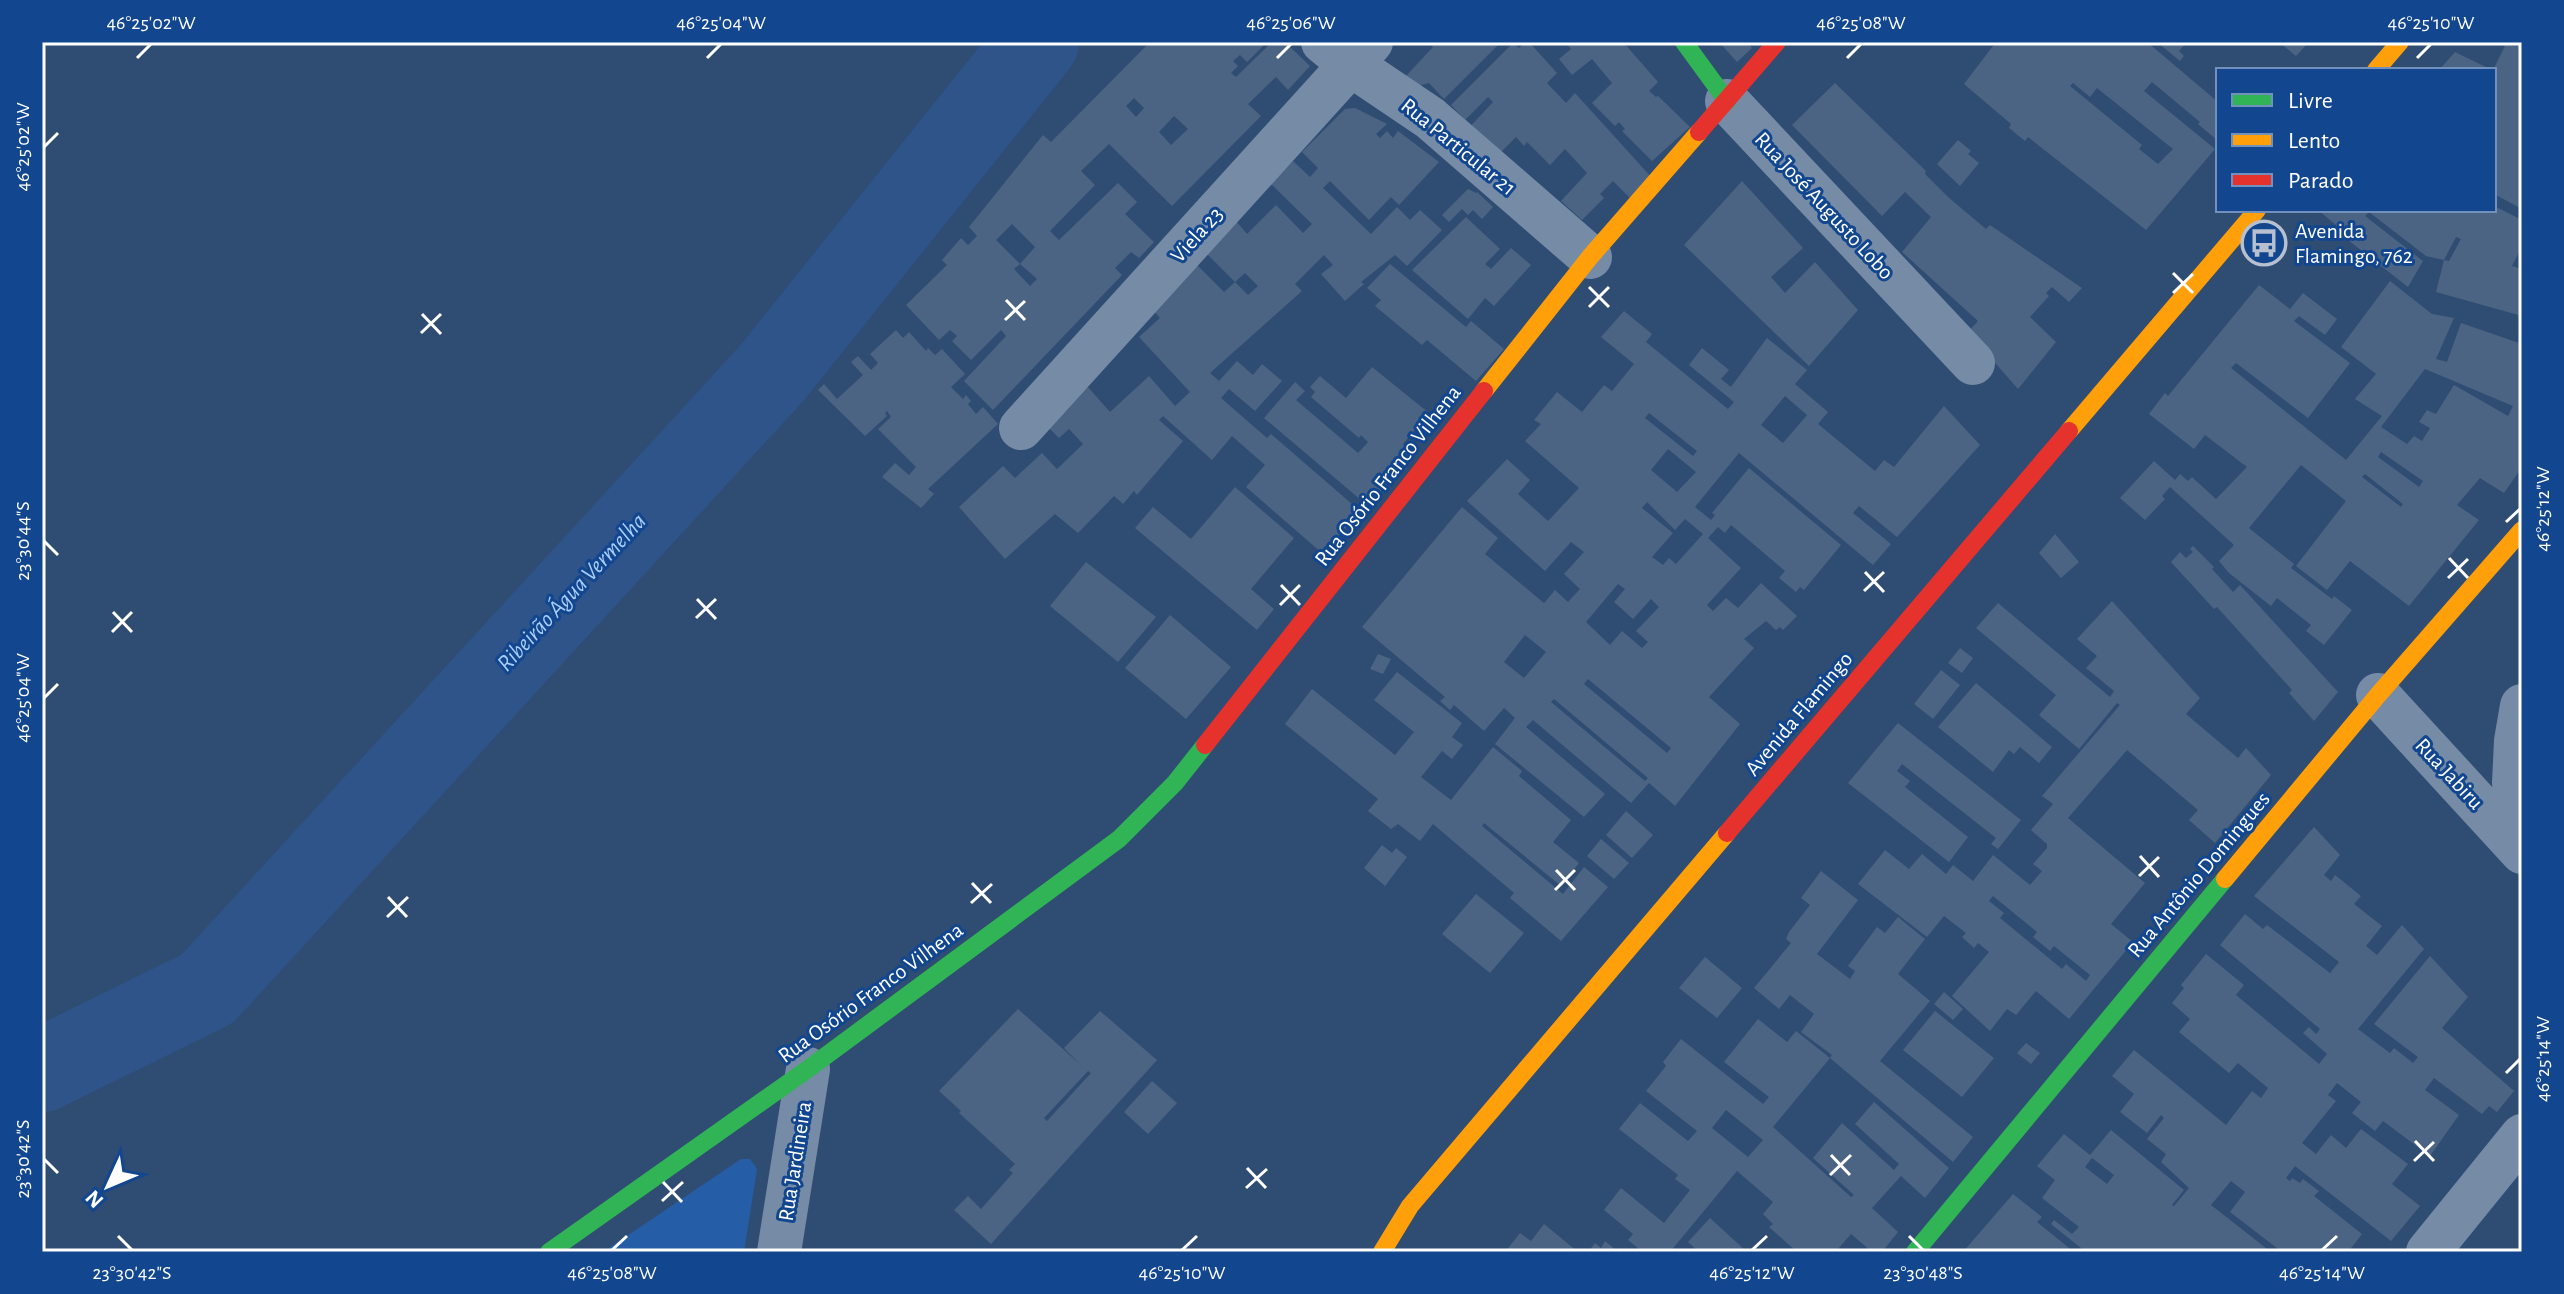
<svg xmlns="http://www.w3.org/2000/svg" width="2564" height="1294" viewBox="0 0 2564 1294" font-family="'Alegreya Sans',sans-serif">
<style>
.green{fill:#255ea7}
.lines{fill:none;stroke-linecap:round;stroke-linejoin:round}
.river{stroke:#2e5489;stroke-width:84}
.building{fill:#4c6483;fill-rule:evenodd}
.street{stroke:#768ca6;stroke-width:44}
.fast{stroke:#30b455;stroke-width:18}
.slow{stroke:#ff9f0a;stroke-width:18}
.jam{stroke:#e5322d;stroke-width:18}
.ticks{fill:none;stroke:#fff;stroke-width:3}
.labels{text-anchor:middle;stroke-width:6;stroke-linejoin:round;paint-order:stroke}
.street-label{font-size:22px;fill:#fff;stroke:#124790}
.poi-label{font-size:22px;fill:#fff;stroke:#124790;text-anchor:start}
.water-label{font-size:24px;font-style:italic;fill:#a9cdf9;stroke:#124790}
.neatline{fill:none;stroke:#fff;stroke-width:3}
.ticks-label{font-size:20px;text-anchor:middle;fill:#fff}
</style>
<rect width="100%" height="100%" fill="#2f4c73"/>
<path class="green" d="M741 1159H750L757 1169 744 1252H603Z"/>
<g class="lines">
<path class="river" d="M42 1070 207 989 772 373 1037 42"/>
</g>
<path class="building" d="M1150 42H1267L1247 62 1240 55 1233 61 1238 66 1231 73 1236 77 1272 42H1285L1310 66 1288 90 1276 77 1248 104 1261 116 1172 206 1109 144 1081 171 1095 185 1050 231 1059 240 1118 183 1137 202 1125 214 1154 242 1139 258 1131 252 1115 268 1122 275 993 410 964 381 1006 336 1001 330 971 360 952 341 957 336 950 330 939 340 906 305 947 265 942 260 961 238 968 245 977 236 969 227 1043 135 1051 142ZM1134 98 1144 108 1136 117 1126 106ZM1174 116 1188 129 1171 145 1159 132ZM1012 224 1035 247 1020 264 1037 279 1030 286 1014 269 1020 264 996 240Z
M1428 42H1501L1444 99 1429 83 1417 86 1406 76 1433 47Z
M1526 42H1529L1557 73 1547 83 1566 103 1575 93 1652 178 1631 199 1613 181 1600 194 1604 198 1582 220 1561 201 1587 173 1565 149 1550 165 1527 142 1524 146 1516 137 1501 152 1490 141 1482 149 1465 132 1493 102 1488 97 1465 120 1451 105 1513 43 1519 48Z
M1565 42H1623L1658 82 1649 91 1656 97 1658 96 1690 127 1652 161 1622 131 1625 129 1619 122 1615 126 1592 103 1612 83 1592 59 1572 75 1559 59 1571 49Z
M1719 42H1748L1752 48 1737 62Z
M1996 42H2147L2218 102V141L2198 124 2200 122 2152 82 2144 91 2215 149 2146 230 2028 137 2025 141 2009 128 2011 124 1964 84ZM2073 83 2090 97 2097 88 2173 149 2158 164 2139 149 2142 145 2070 86Z
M2157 42H2187L2179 51 2184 56 2180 61Z
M2279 42H2309L2296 56Z
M2497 42H2522V209L2494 194 2493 70 2505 46Z
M2455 52 2492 70H2439Z
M1835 83 1926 171 1925 174 1948 197 1986 229 1990 225 2082 288 2069 302 2052 287 2046 293 2049 296 2030 317 2056 342 2018 389 1968 332 1978 321 1902 252 1931 217 1905 192 1882 216 1792 125Z
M1355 108 1387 124 1376 134 1380 138 1387 131 1393 138 1398 131 1439 162 1399 205 1391 197 1369 220 1330 181 1323 188 1371 234 1397 207 1410 220 1420 210 1442 230 1407 266 1395 255 1361 282 1364 284 1345 301 1321 274 1333 265 1324 255 1295 284 1302 291 1210 373 1219 381 1237 361 1253 375 1262 364 1282 381 1255 411 1229 389 1221 398 1267 438 1271 434 1360 511 1323 554 1246 487 1265 465 1232 436 1212 460 1163 416 1159 420 1183 441 1137 495 1134 491 1123 504 1114 496 1078 533 1055 514 1005 559 959 507 1003 466 1015 478 1042 453 1057 469 1083 444 1069 429 1059 438 1046 425 1087 386 1110 412 1149 376 1175 406 1190 392 1139 337 1160 318 1151 308 1196 264 1224 292 1235 282 1248 295 1258 286 1245 273 1235 282 1206 253 1236 221 1247 234 1276 205 1303 233 1312 224 1271 184 1293 161 1310 177 1318 168 1302 152 1345 109Z
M1958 140 1971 151 1968 154 1979 163 1960 186 1937 164Z
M1742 181 1803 248 1771 277 1785 293 1815 262 1858 310 1809 366 1684 245Z
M1468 189 1476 193 1477 192 1493 207 1482 219 1473 210 1468 215 1462 209 1449 222 1442 215Z
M2494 206 2522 220V246L2512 266 2522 269V316L2436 292 2444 260 2449 261 2461 239 2456 237 2444 260 2426 256 2369 212 2365 216 2423 261 2408 287 2334 229 2336 225 2318 210H2494Z
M1466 217 1500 249 1485 264 1491 269 1511 248 1531 265 1494 306 1485 298 1468 319 1412 270Z
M1390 264 1466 327 1471 321 1504 349 1476 381 1427 340 1422 345 1375 306 1381 300 1367 288Z
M2390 281 2432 314 2454 318 2436 359 2447 362 2461 323 2522 344V467L2504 493 2480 478 2457 505 2479 520 2409 606 2350 561 2327 590 2296 566 2346 501 2301 465 2249 528 2294 564 2291 568 2332 599 2334 596 2352 610 2324 645 2306 631 2311 625 2277 598 2271 606 2229 573 2219 561 2234 545 2170 487 2162 496 2165 499 2145 520 2120 498 2154 461 2175 480 2180 474 2188 481 2192 477 2216 499 2247 467 2205 435 2194 449 2149 414 2165 393 2168 396 2259 285 2290 309 2303 293 2337 319 2325 335 2299 316 2294 321 2350 363 2308 418 2236 363 2231 368 2346 460 2382 416 2355 399 2376 374 2341 347ZM2425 369 2513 406 2508 416 2454 385 2436 414 2427 410 2419 422 2430 428 2422 441 2414 436 2407 444 2381 427ZM2381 452 2423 481 2419 487 2378 457ZM2365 474 2403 504 2401 507 2362 477Z
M1624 311 1652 334 1646 342 1728 409 1734 402 1689 365 1702 348 1729 370 1721 379 1731 387 1767 338 1807 370 1795 384 1828 412 1818 424 1875 471 1884 460 1894 467 1944 406 1980 445 1897 537 1859 506 1853 513 1891 544 1873 565 1739 453 1695 507 1711 520 1715 515 1712 513 1749 468 1841 545 1804 590 1800 587 1796 592 1779 578 1785 571 1731 525 1725 533 1718 527 1708 538 1741 568 1707 605 1713 611 1726 598 1738 608 1761 583 1797 616 1783 630 1780 627 1776 630 1766 621 1744 639 1754 648 1709 697 1740 724 1675 806 1649 783 1631 803 1533 720 1526 727 1605 794 1584 817 1495 744 1515 718 1504 708 1484 731 1454 705 1450 710 1440 701 1445 697 1362 627 1462 507 1498 538 1485 554 1544 603 1555 590 1568 602 1580 589 1564 574 1584 552 1571 542 1545 571 1467 501 1507 459 1530 480 1518 494 1548 521 1579 488 1525 441 1541 424 1534 420 1557 392 1582 412 1604 385 1612 391 1634 364 1601 337ZM1785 396 1807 415 1783 443 1761 425ZM1649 413 1697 451 1693 456 1645 418ZM1668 449 1696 472 1677 492 1651 470ZM1647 502 1675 530 1685 519 1703 534 1676 564 1669 558 1663 565 1652 557 1673 533 1642 508ZM1618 584 1625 589 1614 602 1633 619 1651 599 1659 607 1636 631 1648 642 1642 648 1622 631 1610 645 1586 622ZM1525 635 1546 652 1524 678 1504 662ZM1588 679 1671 748 1667 753 1584 684ZM1554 699 1648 778 1645 781 1551 702Z
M896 330 903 338 909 332 926 351 928 348 935 355 942 349 965 374 951 387 963 399 966 395 971 401 968 404 976 414 983 407 998 424 928 489 934 494 921 508 882 477 895 463 909 475 916 467 878 429 891 417 887 411 885 413 887 416 865 436 818 390 824 384 837 399 863 375 851 362 858 356 871 370 878 363 870 354Z
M1372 367 1429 413 1403 444 1414 453 1368 506 1264 418 1295 382 1305 391 1296 400 1358 453 1368 442 1361 435 1359 438 1311 397 1315 392 1310 387 1320 376 1346 398Z
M1235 487 1294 538 1251 589 1274 609 1257 630 1135 528 1153 507 1191 539Z
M2055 534 2079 562 2061 578 2039 553Z
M2193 546 2214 567 2212 569 2233 592 2240 585 2338 692 2314 721 2289 693 2292 690 2217 607 2214 609 2171 562 2180 552 2186 558 2193 552 2190 549Z
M1086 562 1156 617 1118 662 1050 606Z
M2112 601 2200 698 2186 714 2238 758 2246 748 2271 775 2215 843 2189 820 2198 810 2127 750 2068 818 2145 883 2111 924 2133 942 2069 1019 2036 991 2016 1015 2007 1009 1990 1031 1952 996 1989 952 1978 943 1974 948 1962 937 1966 933 1944 916 1927 937 1858 884 1885 850 1909 869 1922 854 1946 874 1953 865 1973 881 1993 855 2030 885 2042 871 2033 864 2047 848V844L2031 830 2053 804 2042 796 2120 705 2117 703 2079 749 2039 715 2056 695 1976 628 1998 603 2110 697 2114 691 2086 668 2097 656 2077 639ZM1993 896 2037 932 2033 937 2050 951 2054 946 2090 975 2086 981 2066 964 2062 969 2000 918 2004 913 1989 901Z
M1170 615 1231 667 1186 719 1125 668Z
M1960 648 1973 658 1962 673 1948 663Z
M1378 654 1391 659 1383 674 1370 669Z
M1941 670 1960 685 1933 719 1914 704Z
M1397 672 1462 723 1452 737 1463 745 1452 759 1442 751 1421 777 1451 800 1493 747 1522 771 1519 776 1571 820 1553 842 1579 863 1561 886 1484 823 1482 826 1563 894 1584 867 1608 887 1561 941 1510 898 1514 893 1433 824 1420 841 1398 824 1391 829 1368 811 1378 799 1285 724 1312 689 1395 755 1414 732 1374 700Z
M1976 683 2052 747 2039 763 2020 747 2014 754 2009 750 1993 772 1938 727Z
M1898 723 2021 820 1998 849 1991 844 1996 838 1902 764 1897 771 1910 781 1905 787 1968 837 1949 862 1848 783Z
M1626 811 1653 835 1632 858 1606 835Z
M2314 827 2340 855 2324 875 2331 881 2335 875 2361 896 2354 904 2382 926 2366 946 2377 955 2402 925 2424 949 2358 1029 2390 1053 2394 1048 2413 1063 2418 1057 2374 1024 2430 956 2468 997 2442 1028 2514 1091 2497 1112 2489 1106 2482 1114 2434 1078 2425 1090 2459 1115 2430 1156 2383 1121 2375 1131 2352 1113 2361 1102 2337 1083 2328 1095 2336 1101 2302 1143 2316 1154 2331 1135 2346 1148 2361 1129 2408 1164 2392 1184 2420 1206 2391 1241 2295 1166 2286 1178 2290 1181 2292 1178 2300 1183 2303 1179 2319 1191 2314 1196 2362 1234 2348 1252H2282L2230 1212 2245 1192 2231 1181 2211 1205 2271 1252H2086L2051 1224 2054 1220 2072 1234 2079 1227 2042 1198 2055 1180 2037 1166 2064 1134 2090 1155 2111 1130 2184 1190 2172 1205 2174 1206 2189 1188 2161 1162 2166 1154 2147 1139 2164 1118 2161 1115 2147 1133 2120 1112 2134 1094 2112 1076 2134 1050 2226 1125 2252 1091 2261 1098 2268 1088 2238 1063 2229 1073 2179 1032 2190 1019 2172 1003 2184 988 2181 985 2206 954 2244 985 2236 995 2319 1064 2327 1054 2303 1033 2309 1027 2316 1034 2320 1029 2220 945 2245 914 2263 929 2267 925 2330 973 2339 962 2254 896ZM2092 1158 2114 1175 2107 1184 2085 1167Z
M1601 839 1629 863 1614 879 1587 856Z
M1382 845 1392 853 1396 848 1407 857 1385 886 1364 868Z
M1821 871 1858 900 1817 954 1850 979 1855 971 1848 966 1877 927 1885 933 1898 917 1925 939 1898 974 1930 1001 1880 1061 1973 1137 1953 1162 1830 1058 1773 1127 1851 1197 1854 1195 1813 1158 1842 1123 1894 1170 1899 1164 1855 1124 1874 1102 1949 1168 1925 1198 1901 1176 1872 1208 1898 1232 1882 1252H1872L1851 1234 1838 1249 1840 1252H1797L1769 1227 1773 1224 1763 1214 1773 1202 1737 1171 1670 1252H1643L1628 1240 1633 1234 1604 1210 1621 1188 1664 1223 1690 1190 1675 1179 1678 1175 1619 1129 1640 1103 1688 1141 1697 1131 1646 1091 1666 1066 1663 1062 1681 1039 1763 1104 1769 1097 1724 1062 1758 1019 1787 1042 1796 1031 1830 1058 1832 1055 1801 1032 1814 1014 1790 995 1779 1009 1754 988 1791 943 1786 939 1789 932 1810 905 1801 898ZM1726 1110 1763 1140 1748 1157 1712 1128Z
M1476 894 1524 933 1490 973 1442 934Z
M1705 957 1742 988 1717 1018 1679 988Z
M1944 992 1963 1009 1953 1020 1934 1004Z
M1018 1009 1081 1065 1064 1048 1100 1011 1157 1060 991 1244 954 1210 968 1196 981 1209 1013 1173 1009 1170 1015 1164 959 1113 961 1111 939 1091ZM1088 1071 1091 1073 1047 1121 1044 1118Z
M1935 1011 1994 1058 1962 1097 1903 1050Z
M2026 1043 2040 1053 2031 1064 2017 1053Z
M1152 1081 1177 1103 1148 1134 1124 1112Z
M2013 1194 2042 1217 2037 1222 2074 1252H1963Z
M1710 1218 1747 1252H1699L1688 1242Z
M1544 1224 1578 1252H1505L1520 1233 1531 1241Z
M1605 1241 1617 1251 1619 1248 1625 1252H1588L1595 1243 1601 1248Z"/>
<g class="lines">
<path class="street" d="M1323 42 1350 64 1430 118 1590 257
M1727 101 1973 363
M1021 428 1371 42
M2378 695 2522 852
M2522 706 2516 741 2514 783 2522 821
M779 1252 808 1069
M2428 1252 2522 1136"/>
<path class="fast" d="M1684 42 1727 101
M549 1252 808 1069 1119 839 1175 783 1205 745
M1915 1252 2225 879"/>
<path class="slow" d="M2376 70 2400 42
M1484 391 1590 257 1699 132
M2069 431 2257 210
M2225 879 2378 695 2522 530
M1382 1252 1410 1206 1727 833"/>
<path class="jam" d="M1699 132 1777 42
M1205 745 1484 391
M1727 833 2069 431"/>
</g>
<path class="ticks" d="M137 58 151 44M707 58 721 44M1277 58 1291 44M1847 58 1861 44M2417 58 2431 44M44 147 58 133M2173 273 2193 293M1589 287 1609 307M2173 293 2193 274M1006 300 1025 320M1589 307 1609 287M422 314 441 334M1005 320 1025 301M421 333 441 314M2506 522 2520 509M44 541 58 555M2449 558 2468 578M1865 572 1884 592M2448 578 2468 559M1281 585 1300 605M1864 591 1884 572M697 599 716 619M1280 605 1300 585M113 612 132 632M696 618 716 599M112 632 132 612M44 698 58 684M2140 856 2159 877M1556 870 1575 890M2139 876 2159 857M972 883 991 903M1555 890 1575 870M388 897 407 917M971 903 992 884M387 917 408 897M2506 1073 2520 1059M2415 1141 2434 1161M1831 1155 1850 1175M44 1159 58 1173M2414 1161 2434 1142M1247 1168 1266 1188M1830 1175 1851 1155M663 1182 682 1202M1246 1188 1267 1169M662 1201 683 1182M118 1236 132 1250M1909 1236 1923 1250M612 1250 627 1236M1182 1250 1197 1236M1752 1250 1767 1236M2322 1250 2337 1236"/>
<defs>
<g id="bus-ring" transform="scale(2.3)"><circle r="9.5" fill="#124790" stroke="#b6c0ce" stroke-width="1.5"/><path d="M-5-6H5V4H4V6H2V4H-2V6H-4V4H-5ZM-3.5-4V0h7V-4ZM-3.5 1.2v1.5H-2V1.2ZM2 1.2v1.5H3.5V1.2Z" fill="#b6c0ce"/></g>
</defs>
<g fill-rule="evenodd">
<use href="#bus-ring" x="2264" y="243"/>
</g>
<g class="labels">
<g class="street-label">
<text transform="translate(1459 146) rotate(39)" y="8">Rua Particular 21</text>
<text transform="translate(1825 205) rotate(47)" y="8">Rua José Augusto Lobo</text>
<text transform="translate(1196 234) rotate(-48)" y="8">Viela 23</text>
<text transform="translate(1387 475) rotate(-52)" y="8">Rua Osório Franco Vilhena</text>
<text transform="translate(1798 713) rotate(-50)" y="8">Avenida Flamingo</text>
<text transform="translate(2450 773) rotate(47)" y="8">Rua Jabiru</text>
<text transform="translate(2198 874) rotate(-50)" y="8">Rua Antônio Domingues</text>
<text transform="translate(870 992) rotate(-36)" y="8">Rua Osório Franco Vilhena</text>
<text transform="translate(794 1161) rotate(-81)" y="8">Rua Jardineira</text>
</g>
<g class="poi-label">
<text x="2295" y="238">Avenida<tspan x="2295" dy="25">Flamingo, 762</tspan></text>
</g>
<g class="water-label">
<text transform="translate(571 592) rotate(-47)" y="8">Ribeirão Água Vermelha</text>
</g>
</g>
<rect width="2564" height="1294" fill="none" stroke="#124790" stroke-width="88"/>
<rect x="2216" y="68" width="280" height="144" fill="#124790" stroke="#7191bc" stroke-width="2"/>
<rect x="2232" y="94" width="40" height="12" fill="#30b455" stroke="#7191bc" stroke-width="2"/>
<text x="2288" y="108" font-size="24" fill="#ffffff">Livre</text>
<rect x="2232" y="134" width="40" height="12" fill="#ff9f0a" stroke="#7191bc" stroke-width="2"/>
<text x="2288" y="148" font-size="24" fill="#ffffff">Lento</text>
<rect x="2232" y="174" width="40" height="12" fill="#e5322d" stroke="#7191bc" stroke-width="2"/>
<text x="2288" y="188" font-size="24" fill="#ffffff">Parado</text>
<g transform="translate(108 1186) rotate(226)" stroke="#124790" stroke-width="6" paint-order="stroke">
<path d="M0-6L14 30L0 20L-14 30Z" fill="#ffffff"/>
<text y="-12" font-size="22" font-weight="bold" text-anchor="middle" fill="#ffffff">N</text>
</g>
<rect x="44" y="44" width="2476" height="1206" class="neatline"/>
<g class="ticks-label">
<text x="151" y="29">46°25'02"W</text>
<text x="721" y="29">46°25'04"W</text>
<text x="1291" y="29">46°25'06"W</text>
<text x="1861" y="29">46°25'08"W</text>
<text x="2431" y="29">46°25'10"W</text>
<text transform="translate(22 147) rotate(-90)" y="7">46°25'02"W</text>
<text transform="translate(2542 509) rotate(-90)" y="7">46°25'12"W</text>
<text transform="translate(22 541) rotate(-90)" y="7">23°30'44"S</text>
<text transform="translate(22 698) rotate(-90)" y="7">46°25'04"W</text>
<text transform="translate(2542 1059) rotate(-90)" y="7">46°25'14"W</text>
<text transform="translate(22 1159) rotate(-90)" y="7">23°30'42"S</text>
<text x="132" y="1279">23°30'42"S</text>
<text x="612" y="1279">46°25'08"W</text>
<text x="1182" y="1279">46°25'10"W</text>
<text x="1752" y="1279">46°25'12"W</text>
<text x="1923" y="1279">23°30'48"S</text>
<text x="2322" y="1279">46°25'14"W</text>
</g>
</svg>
